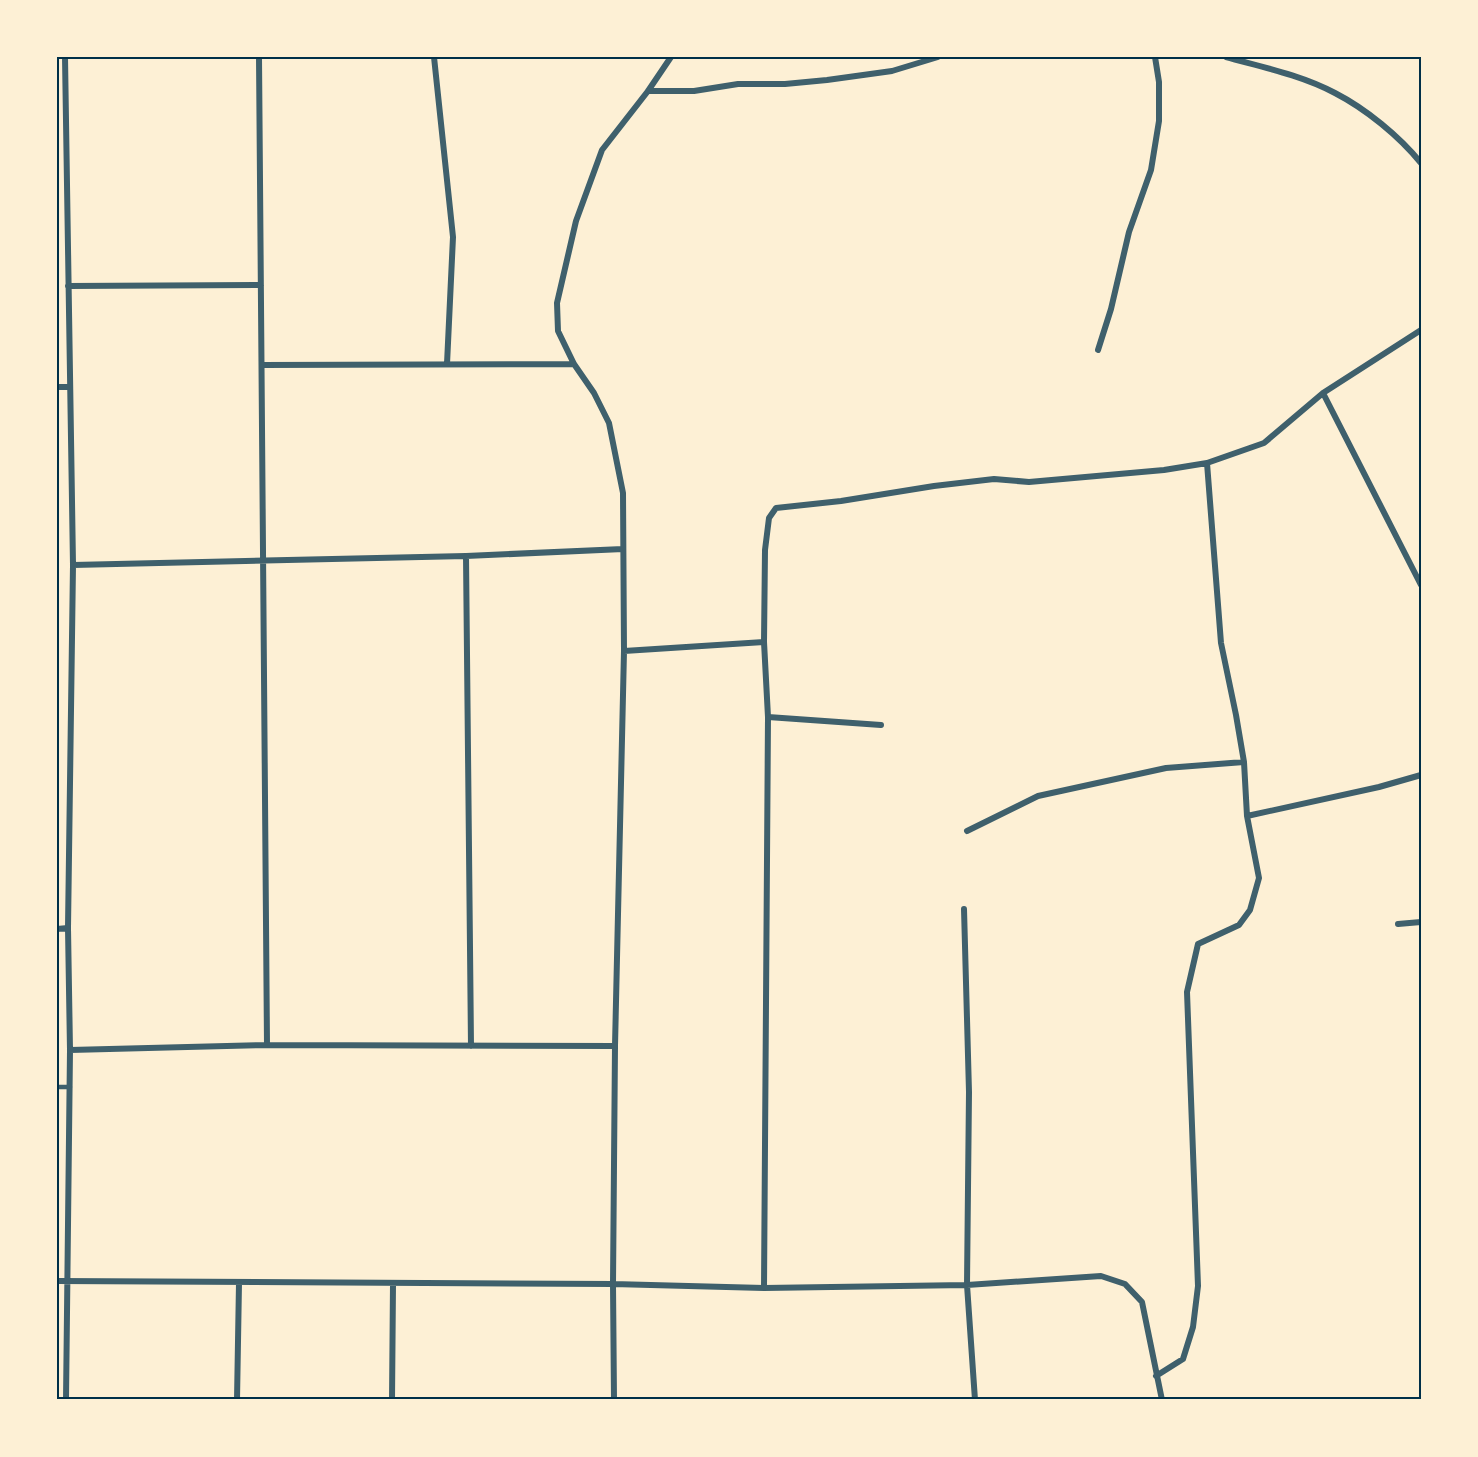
<svg xmlns="http://www.w3.org/2000/svg" width="1478" height="1457" viewBox="0 0 1478 1457" font-family="'Source Sans 3',sans-serif">
<style>
.lines{fill:none;stroke-linecap:round;stroke-linejoin:round}
.service{stroke:#3f606c;stroke-width:4.5}
.minor{stroke:#3f606c;stroke-width:6}
.neatline{fill:none;stroke:#003049;stroke-width:2}
</style>
<rect width="100%" height="100%" fill="#fdf0d5"/>
<g class="lines">
<path class="service" d="M57 1087H70"/>
<path class="minor" d="M65 57 73 565 68 928 70 1050 66 1400
M259 57 267 1045
M434 57 453 237 447 364
M1226 57C1262 67 1301 75 1335 93 1366 109 1399 136 1421 163
M648 91H694L738 84H785L827 80 892 71 938 57
M68 286 261 285
M1098 350 1111 309 1129 232 1151 170 1159 121V82L1155 57
M262 365 574 364
M57 387H69
M1323 393 1421 585
M466 556 471 1046
M73 565 466 556 623 549
M764 642 765 550 769 518 776 508 841 501 934 486 994 479 1029 482 1164 470 1207 463 1264 443 1323 393 1421 330
M624 651 764 642 768 717 764 1288
M768 717 881 725
M1247 816 1379 787 1421 775
M967 831 1038 796 1166 768 1244 762
M964 909 969 1092 967 1285 975 1400
M1398 924 1421 922
M57 929 68 928
M70 1050 267 1045 615 1046
M57 1281 613 1284 764 1288 967 1285 1101 1276 1125 1284 1142 1302 1162 1400
M1156 1376 1183 1359 1193 1327 1198 1286 1187 992 1198 944 1239 925 1250 910 1259 878 1247 816 1244 762 1236 715 1221 643 1207 463
M237 1400 239 1283
M392 1400 393 1284
M614 1400 613 1284 615 1046 624 651 623 493 609 423 594 393 574 364 558 331 557 303 576 221 602 150 648 91 671 57"/>
</g>
<rect width="1478" height="1457" fill="none" stroke="#fdf0d5" stroke-width="117"/>
<rect x="58" y="58" width="1362" height="1340" class="neatline"/>
</svg>
